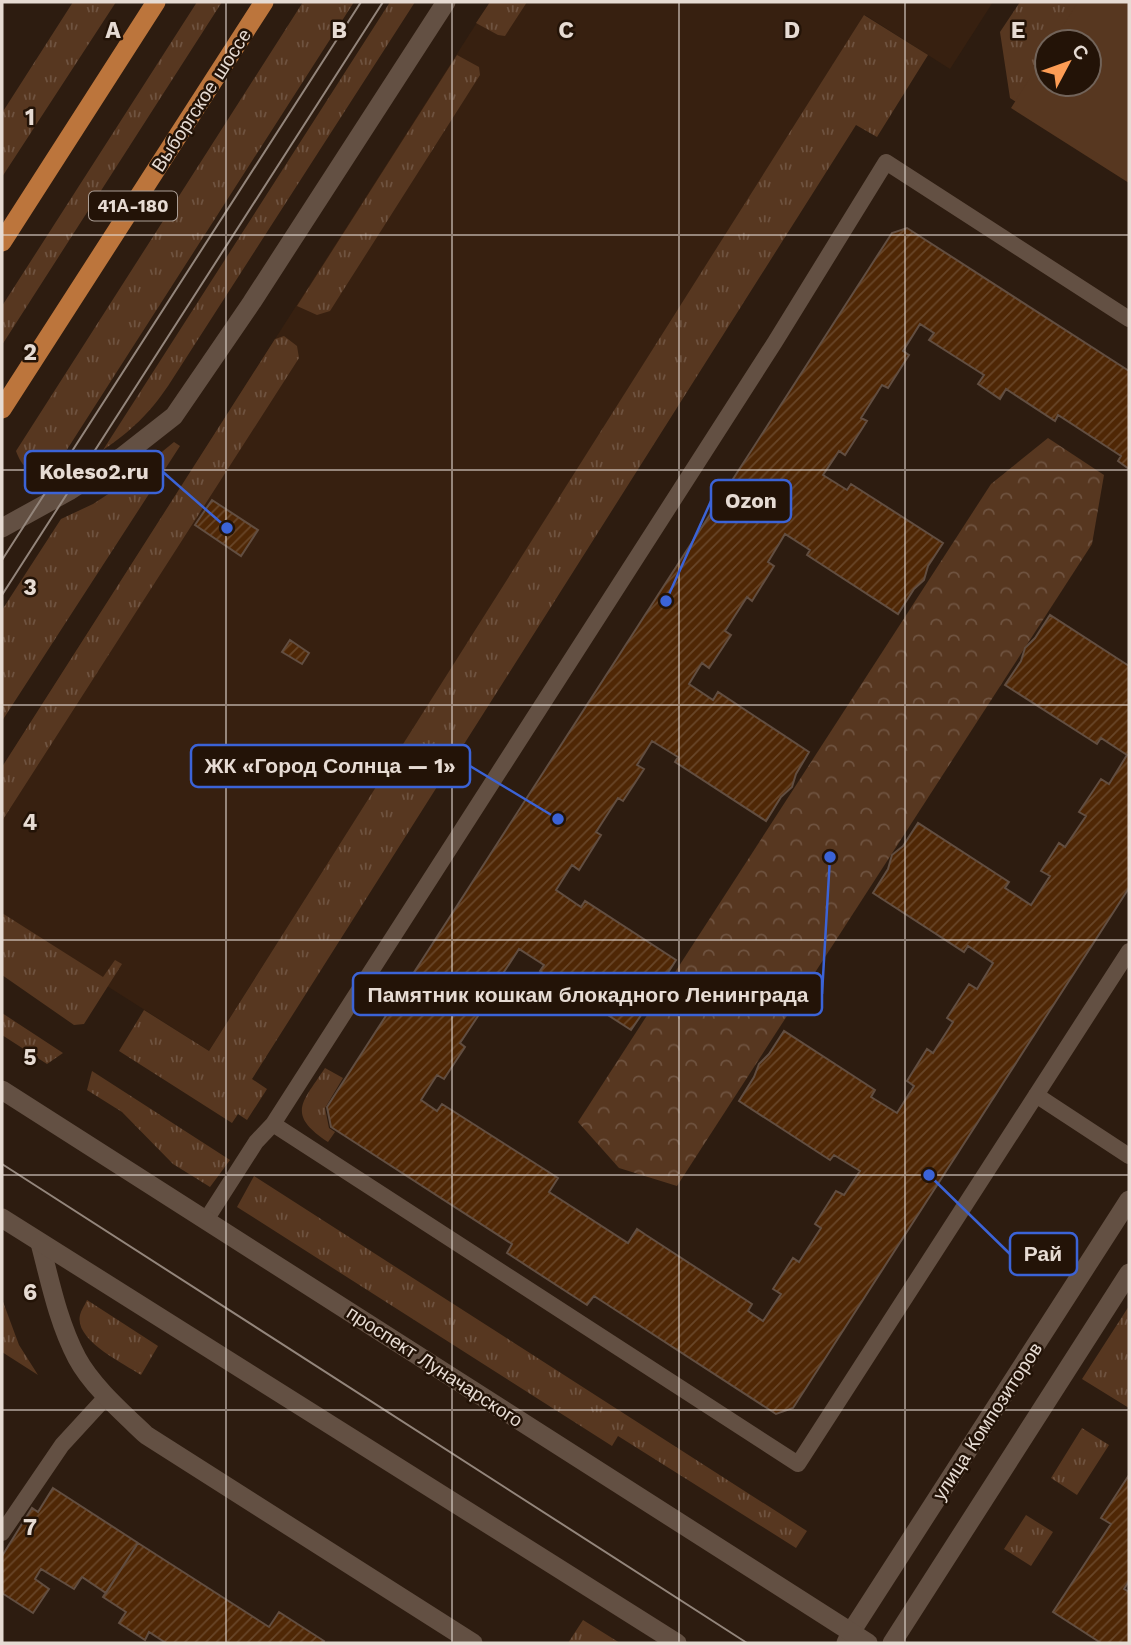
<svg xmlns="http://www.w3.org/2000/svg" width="1131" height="1645" viewBox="0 0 1131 1645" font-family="'Work Sans',sans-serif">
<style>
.built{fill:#372010}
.grass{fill:url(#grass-tufts)}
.park{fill:url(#park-crowns)}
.garden{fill:#573720}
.building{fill:url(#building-hatch);stroke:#624e41;stroke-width:2}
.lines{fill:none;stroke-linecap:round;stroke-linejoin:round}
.service{stroke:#635043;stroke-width:16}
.minor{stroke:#635043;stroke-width:19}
.tertiary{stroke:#635043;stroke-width:19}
.secondary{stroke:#635043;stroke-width:19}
.primary{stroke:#bc753c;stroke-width:19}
.tram{stroke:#93857b;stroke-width:2}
.grid{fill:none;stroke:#e6dbd3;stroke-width:2;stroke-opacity:0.55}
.labels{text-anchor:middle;stroke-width:5;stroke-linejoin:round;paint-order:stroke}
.shield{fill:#231307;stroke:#ac9f96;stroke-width:2}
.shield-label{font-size:18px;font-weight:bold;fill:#e6dbd3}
.street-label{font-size:19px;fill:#e6dbd3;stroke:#231307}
.grid-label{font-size:23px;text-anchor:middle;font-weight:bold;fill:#e6dbd3;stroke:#231307;stroke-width:5;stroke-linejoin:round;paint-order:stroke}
.leader{fill:none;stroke:#3b63d7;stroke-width:2.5}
.callout-dot{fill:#3b63d7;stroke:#231307;stroke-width:2.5}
.callout{fill:#231307;stroke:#3b63d7;stroke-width:2.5}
.callout-label{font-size:21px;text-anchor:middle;font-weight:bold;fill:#e6dbd3}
</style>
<defs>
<pattern id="grass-tufts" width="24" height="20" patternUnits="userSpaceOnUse" patternTransform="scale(1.75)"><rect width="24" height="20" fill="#573720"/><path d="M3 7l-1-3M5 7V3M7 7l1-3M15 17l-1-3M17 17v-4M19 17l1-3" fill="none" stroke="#6f5340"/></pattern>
<pattern id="park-crowns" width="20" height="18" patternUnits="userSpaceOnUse" patternTransform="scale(1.75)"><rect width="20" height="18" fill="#573720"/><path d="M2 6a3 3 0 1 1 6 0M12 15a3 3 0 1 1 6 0" fill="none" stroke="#6f5340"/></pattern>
<pattern id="building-hatch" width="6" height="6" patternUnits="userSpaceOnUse" patternTransform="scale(1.75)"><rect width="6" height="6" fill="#4f2705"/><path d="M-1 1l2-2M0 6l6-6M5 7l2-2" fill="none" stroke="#684629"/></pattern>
</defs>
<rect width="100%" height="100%" fill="#2d1c10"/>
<path class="built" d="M490 2H993L950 69 865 15 209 1051 2 919V767Z"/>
<path class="grass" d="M73 2H116L2 177V113Z
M197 2H222L2 345V306Z
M303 2H354L50 476C31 474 22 468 16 451Z
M390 2H415L168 386C149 414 131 431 103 450Z
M490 2H527L505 36 498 35 476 23Z
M1020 2H1129L1089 42H1047V84H1089L1096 86 1055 128 1010 98 1000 32Z
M864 15 928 55 877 137 856 125 252 1079 267 1089 247 1120 238 1114 232 1123 119 1051 144 1010 209 1051Z
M457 55 479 67 480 75 330 311 317 315 297 306Z
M284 336 297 346 299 358 2 821V767L275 339Z
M174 442 180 446 2 721V610L61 519 93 504 119 487Z
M2 913 103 977 115 960 122 964 84 1024 74 1025 2 975Z
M2 1013 63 1053 47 1064 2 1035Z
M325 1068 343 1078 325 1108 329 1128 335 1132 328 1142C286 1114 302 1103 325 1068Z
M92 1071 230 1160 210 1187 173 1164 122 1112 87 1090Z
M254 1176 807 1531 796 1548 618 1436 612 1446 237 1207Z
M2 1299 19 1345 38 1375 2 1352Z
M87 1300 158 1346 141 1375C123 1363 74 1340 80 1315 81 1310 85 1305 87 1300Z
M1129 1306V1408L1082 1379Z
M1082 1428 1109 1445 1077 1495 1051 1478Z
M1026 1515 1053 1532 1031 1566 1004 1549Z
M583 1620 620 1643H568Z"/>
<path class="park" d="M1048 438 1104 475 1092 544 677 1186 619 1168 578 1122 991 484Z"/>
<path class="garden" d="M1078 2H1129V183L1011 108 1047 51V84H1089V42H1053Z"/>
<path class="building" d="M907 228 1129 371V469L1118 461 1121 456 1058 415 1055 421 1006 389 1000 399 978 384 984 375 929 340 934 333 920 324 903 351 909 355 888 388 882 385 861 418 867 421 845 455 839 451 823 475 847 490 851 484 943 543 928 566 924 580 914 589 898 614 807 555 810 550 785 534 768 562 774 566 752 601 747 597 725 631 731 635 709 668 702 663 689 684 713 700 718 692 809 752 796 774 792 787 781 797 766 821 675 762 678 757 652 741 637 765 644 769 623 801 618 798 596 832 601 835 579 870 572 865 556 890 581 907 585 901 676 960 662 982 658 996 648 1005 631 1030 540 971 544 965 519 949 502 975 509 979 487 1013 482 1010 460 1043 465 1047 444 1079 437 1075 421 1100 437 1111 442 1104 558 1178 549 1192 628 1243 637 1229 646 1235 752 1304 748 1311 763 1321 781 1294 773 1289 793 1258 799 1262 821 1228 815 1224 836 1191 844 1195 860 1171 834 1155 830 1160 739 1101 754 1077 759 1064 769 1054 784 1031 875 1090 871 1097 897 1113 914 1086 907 1081 927 1049 933 1053 953 1022 947 1018 969 984 977 989 993 963 968 946 964 952 873 893 888 869 892 855 903 846 918 823 1009 882 1005 888 1031 905 1050 876 1041 871 1059 843 1065 847 1086 816 1079 812 1101 779 1109 784 1127 755 1101 738 1097 744 1005 685 1021 661 1025 648 1035 638 1050 615 1129 666V888L793 1408 776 1414 594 1296 587 1305 507 1253 512 1244 331 1127 327 1107 892 233Z
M212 500 258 530 241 556 195 525Z
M290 640 309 653 302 664 282 652Z
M1129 1475V1581L1124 1589 1129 1592V1643H1101L1053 1612 1111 1524 1101 1518Z
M53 1488 138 1543 106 1593 82 1577 74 1589 41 1569 35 1579 49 1589 33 1613 2 1593V1556L32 1508 38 1512Z
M138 1543 269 1627 279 1612 324 1641 323 1643H166L149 1632 145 1640 119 1623 126 1612 103 1597Z"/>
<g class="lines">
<path class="service" d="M1036 1095 1129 1156
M273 1124 798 1464 1129 951
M206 1220 256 1142 273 1124 775 342 886 162 1129 319
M2 1533 62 1445 107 1396"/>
<path class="minor" d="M2 528 69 491 123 456 174 416 252 302 446 2
M40 1243C50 1281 58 1322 77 1358 92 1386 123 1413 146 1435L473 1643"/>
<path class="tertiary" d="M846 1643 851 1632 1129 1200
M892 1643 1129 1273"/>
<path class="secondary" d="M2 1090 868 1643
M2 1218 677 1643"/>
<path class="primary" d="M2 242 156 2
M2 409 264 2"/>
<path class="tram" d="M2 560 361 2
M2 595 383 2
M2 1164 747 1643"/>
</g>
<path class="grid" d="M226 2V1643M452 2V1643M679 2V1643M905 2V1643M2 235H1129M2 470H1129M2 705H1129M2 940H1129M2 1175H1129M2 1410H1129"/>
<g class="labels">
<rect class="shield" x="89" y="191.5" width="88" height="29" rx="5"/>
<g class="shield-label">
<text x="133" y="212">41А-180</text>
</g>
<g class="street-label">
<text transform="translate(201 100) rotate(-57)" y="7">Выборгское шоссе</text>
<text transform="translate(435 1366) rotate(33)" y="7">проспект Луначарского</text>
<text transform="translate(987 1421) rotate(-57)" y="7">улица Композиторов</text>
</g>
</g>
<g class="grid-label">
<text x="113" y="38">A</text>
<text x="339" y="38">B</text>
<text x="566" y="38">C</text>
<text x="792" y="38">D</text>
<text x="1018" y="38">E</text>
<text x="30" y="125">1</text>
<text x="30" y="360">2</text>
<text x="30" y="595">3</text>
<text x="30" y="830">4</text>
<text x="30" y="1065">5</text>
<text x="30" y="1300">6</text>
<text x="30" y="1535">7</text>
</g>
<path class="leader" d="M227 528L163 472M666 601L711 501M558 819L470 766M830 857L822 994M929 1175L1010 1254"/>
<g class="callout-dot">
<circle cx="227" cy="528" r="7"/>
<circle cx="666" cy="601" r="7"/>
<circle cx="558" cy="819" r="7"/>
<circle cx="830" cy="857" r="7"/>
<circle cx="929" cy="1175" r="7"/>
</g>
<g class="callout">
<rect x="25" y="451" width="138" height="42" rx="7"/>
<rect x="711" y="480" width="80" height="42" rx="7"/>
<rect x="191" y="745" width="279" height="42" rx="7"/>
<rect x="353" y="973" width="469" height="42" rx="7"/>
<rect x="1010" y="1233" width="67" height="42" rx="7"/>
</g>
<g class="callout-label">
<text x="94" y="479">Koleso2.ru</text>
<text x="751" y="508">Ozon</text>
<text x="330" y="773">ЖК «Город Солнца — 1»</text>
<text x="588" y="1002">Памятник кошкам блокадного Ленинграда</text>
<text x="1043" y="1261">Рай</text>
</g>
<rect width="1131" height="1645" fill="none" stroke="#e6dbd3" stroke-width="7"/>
<g transform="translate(1068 63) rotate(49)"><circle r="33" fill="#231307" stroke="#716359" stroke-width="2"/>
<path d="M0-5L12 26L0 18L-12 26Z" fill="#fd9d55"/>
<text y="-10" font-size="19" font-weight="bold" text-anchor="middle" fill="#e6dbd3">С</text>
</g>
</svg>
